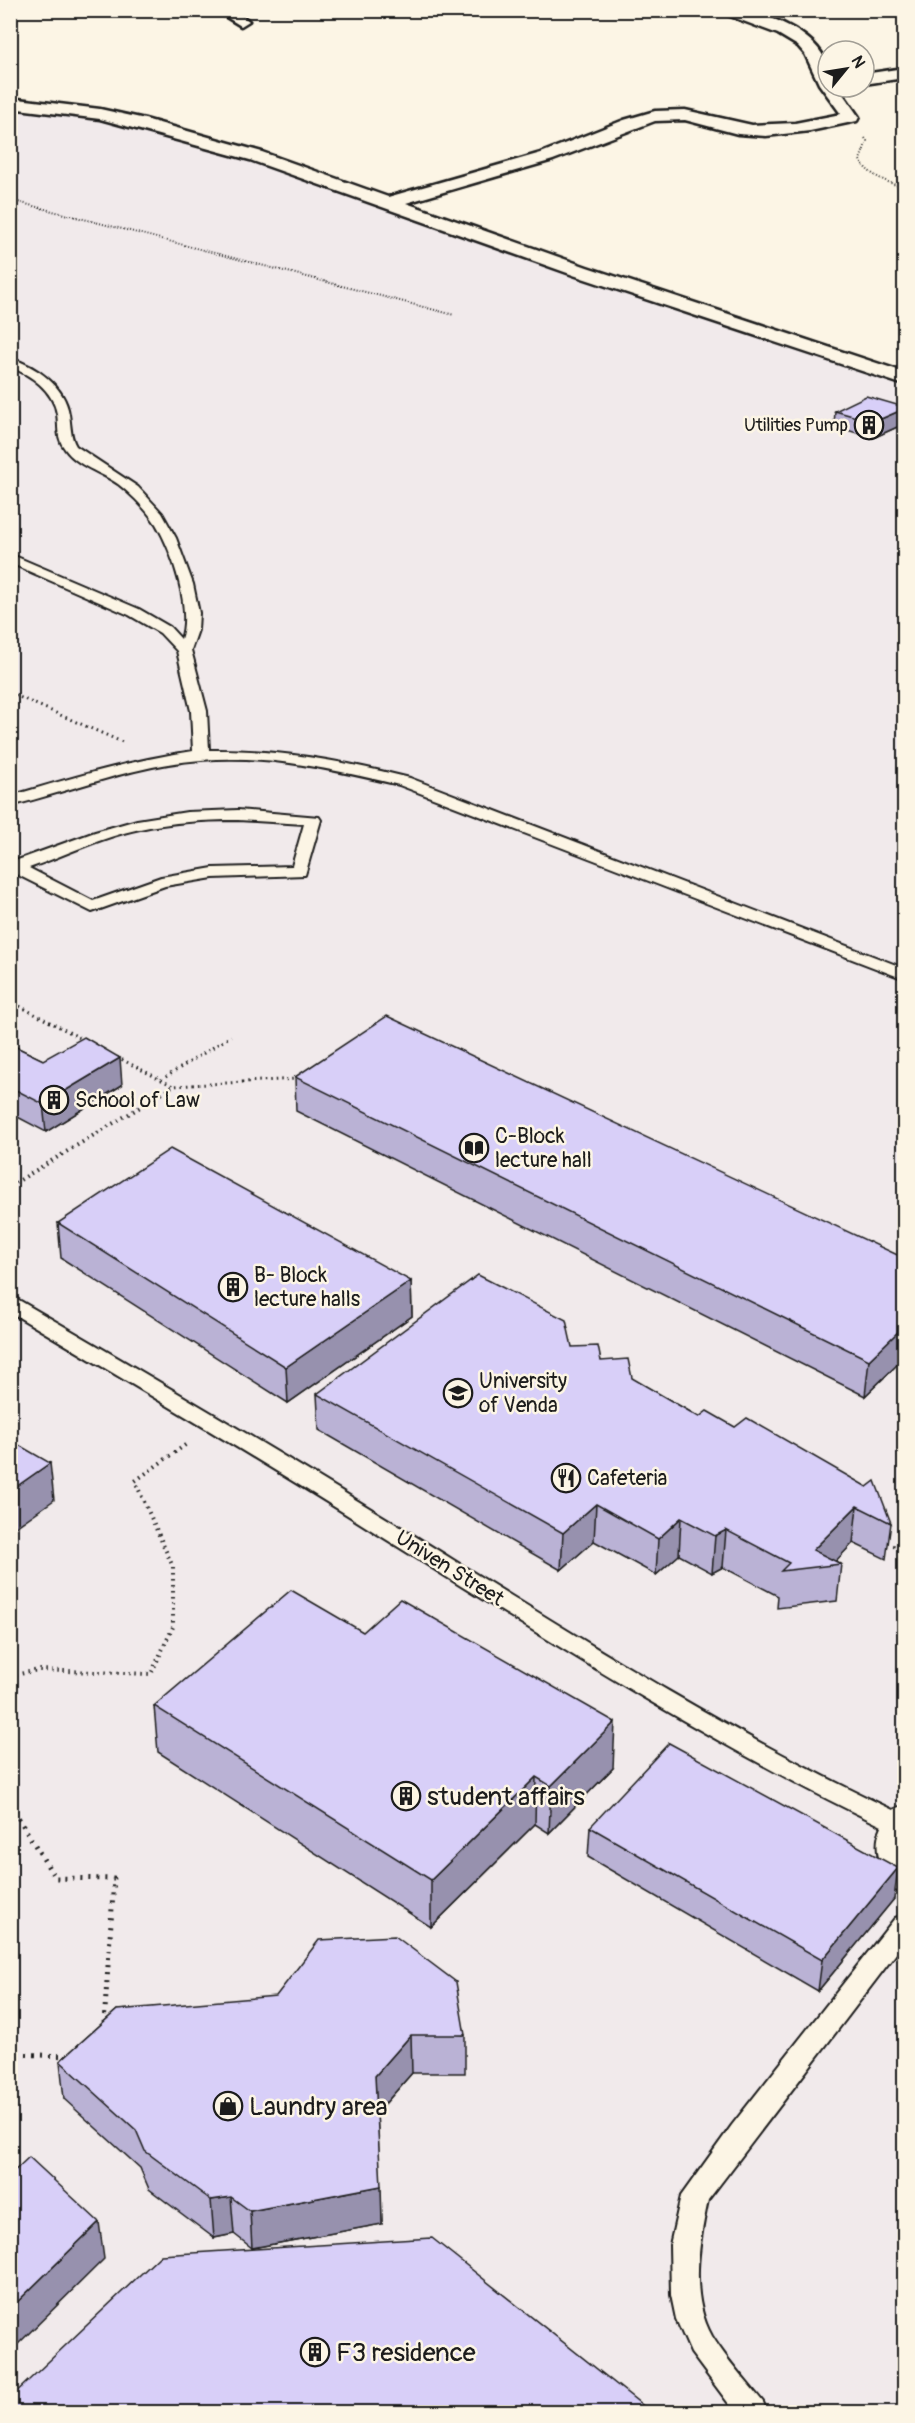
<svg xmlns="http://www.w3.org/2000/svg" width="915" height="2423" viewBox="0 0 915 2423" font-family="Pangolin,sans-serif">
<style>
.built{fill:#f1eaeb}
.lines{fill:none;stroke-linecap:round;stroke-linejoin:round}
.lane-casing{stroke:#1c1c1c;stroke-width:4}
.street-casing{stroke:#1c1c1c;stroke-width:5}
.path-far3{stroke:#1c1c1c;stroke-width:2;stroke-dasharray:1 2;stroke-linecap:butt}
.path-far2{stroke:#1c1c1c;stroke-width:3;stroke-dasharray:1.5 4;stroke-linecap:butt}
.path-far1{stroke:#1c1c1c;stroke-width:4;stroke-dasharray:1.5 4.5;stroke-linecap:butt}
.path{stroke:#1c1c1c;stroke-width:5;stroke-dasharray:2 6;stroke-linecap:butt}
.lane{fill:#fcf5e5;fill-rule:evenodd}
.street{fill:#fcf5e5;fill-rule:evenodd}
.wall{fill:#bab2d5;stroke:#1c1c1c;stroke-width:1.5}
.shaded-wall{fill:#9791ae;stroke:#1c1c1c;stroke-width:1.5}
.building{fill:#d8cff8;stroke:#1c1c1c;stroke-width:1.5}
.labels{text-anchor:middle;stroke-width:5;stroke-linejoin:round;paint-order:stroke}
.far-poi-label{font-size:18px;fill:#1c1c1c;stroke:#fcf5e5;text-anchor:end}
.poi-label{font-size:21px;fill:#1c1c1c;stroke:#fcf5e5;text-anchor:start}
.street-label{font-size:21px;fill:#1c1c1c;stroke:#fcf5e5}
.near-poi-label{font-size:26px;fill:#1c1c1c;stroke:#fcf5e5;text-anchor:start}
</style>
<rect width="100%" height="100%" fill="#fcf5e5"/>
<filter id="ink" filterUnits="userSpaceOnUse"><feTurbulence type="fractalNoise" baseFrequency=".0167" numOctaves="2"/><feDisplacementMap in="SourceGraphic" scale="12" xChannelSelector="R" yChannelSelector="G"/><feConvolveMatrix kernelMatrix="1 2 1 2 8 2 1 2 1" color-interpolation-filters="sRGB"/></filter>
<g filter="url(#ink)">
<path class="built" d="M10 98 319 179 904 373V2412H11Z"/>
<g class="lines">
<g class="lane-casing">
<path id="lane" d="M10 358C36 366 65 386 69 414 71 426 70 436 76 446L138 487 162 513 176 538 193 584 199 613 198 630 191 650 207 711 209 750C277 749 343 761 410 778L904 968V979L399 785C335 770 268 754 201 760 135 765 74 790 10 806V796C71 778 131 760 193 751L191 711 177 651 160 633 129 615 10 563V554L139 609 170 627 181 639C192 608 172 551 156 524 146 509 132 495 118 484 101 472 77 466 65 449 56 438 59 426 57 414 53 390 31 375 10 367Z
M238 810 319 817 321 820 305 875 213 878 165 886 92 912 10 871V860L15 861 95 832 137 820 187 812ZM238 820 304 824 292 866 213 868 161 877 93 901 29 868C66 855 101 837 140 829 172 822 205 820 238 820Z
M10 1297 17 1299C143 1372 269 1446 394 1523 557 1624 718 1728 893 1810L904 1805 902 1848 904 1893 895 1890C882 1871 871 1849 882 1826 706 1742 542 1636 376 1533 256 1457 133 1385 10 1312Z
M904 1915V1943L708 2200C699 2243 689 2295 712 2336 726 2359 746 2381 763 2402L767 2412H735L691 2353 676 2319 671 2295 670 2245 681 2196 732 2125 895 1918Z"/>
</g>
<g class="street-casing">
<path id="street" d="M215 10H234L249 21 241 26Z
M720 10C727 10 736 9 743 11 773 15 821 36 828 68 829 74 828 81 828 87H838L859 117 857 121 810 131 766 136 738 134 685 120 655 121 553 160 406 203 587 267 904 372V385L573 275 250 160 100 119 10 108V98L100 109 145 119 262 152 388 197 541 153 624 120 655 111 685 110 752 125 795 123 841 114 819 84 805 54 798 46 778 34 722 13Z
M904 68V78L864 84V74Z"/>
</g>
<path class="path-far3" d="M865 138 867 141 860 160C868 176 888 182 904 188
M10 200 454 315"/>
<path class="path-far2" d="M10 693 122 742
M10 1001 84 1040
M117 1057 173 1086 297 1079
M161 1080 231 1036
M152 1099 172 1087"/>
<path class="path-far1" d="M10 1186 155 1098
M893 1546 904 1548
M10 1676 38 1670 151 1674 173 1627V1567L135 1481 188 1443"/>
<path class="path" d="M10 1804 55 1878 114 1879 104 2024
M10 2054 70 2056"/>
<use href="#lane" class="lane"/>
<use href="#street" class="street"/>
</g>
<path class="wall" d="M904 407V424L873 438 834 426 835 411Z
M10 1044 43 1060 122 1085 46 1132 10 1113Z
M295 1077 904 1258V1358L865 1396 296 1111Z
M58 1223 411 1281 412 1316 288 1403 61 1258Z
M572 1347 601 1361 699 1417 891 1523 886 1559 853 1543 835 1561 841 1564 837 1601 777 1608 778 1596 723 1567 712 1573 679 1555 656 1575 594 1541 561 1570 319 1430 317 1394Z
M154 1706 613 1768 549 1833 535 1824 431 1927 158 1752Z
M590 1827 894 1899 818 1991 588 1857Z
M117 2010 465 2035V2073H412L377 2113 382 2224 252 2248 234 2234 214 2238 149 2189 140 2168 64 2099 60 2061Z
M904 2249V2271L901 2269Z"/>
<path class="shaded-wall" d="M904 409V424L873 438 874 422Z
M120 1058 122 1085 46 1132 43 1104Z
M411 1281 412 1316 288 1403 286 1367Z
M904 1326V1358L865 1396 869 1360Z
M50 1463 54 1500 10 1531V1491Z
M596 1504 594 1541 561 1570 563 1533Z
M857 1506 853 1543 831 1566 813 1550Z
M681 1518 679 1555 656 1575 658 1539Z
M726 1530 723 1567 712 1573 715 1536Z
M615 1722 613 1768 549 1833 551 1786Z
M536 1777 535 1824 431 1927V1880Z
M898 1868 894 1899 818 1991 822 1960Z
M411 2035 412 2073 376 2114 375 2076Z
M381 2186 382 2224 252 2248 250 2211Z
M231 2197 234 2234 214 2238 211 2200Z
M99 2222 104 2259 10 2352V2309Z"/>
<path class="building" d="M866 396 904 407V409L874 422 835 411Z
M387 1016 904 1258V1326L869 1360 295 1077Z
M84 1037 120 1058 43 1104 10 1087V1044L43 1060Z
M170 1149 411 1281 286 1367 58 1223Z
M478 1275 566 1320 572 1347 598 1346 601 1361 628 1359 632 1378 699 1417 707 1411 735 1427 747 1418 867 1487 875 1481 891 1523 857 1506 813 1550 841 1564 781 1571 789 1563 726 1530 715 1536 681 1518 658 1539 596 1504 563 1533 317 1394Z
M10 1440 50 1463 10 1491Z
M291 1590 363 1632 400 1599 615 1722 551 1786 536 1777 431 1880 154 1706Z
M669 1743 898 1868 822 1960 590 1827Z
M395 1936 456 1982 465 2035H411L375 2076 381 2186 250 2211 231 2197 211 2200 145 2151 136 2130 60 2061 117 2010 276 1996 319 1940Z
M29 2157 99 2222 10 2309V2175Z
M432 2238 651 2412H10V2398L161 2255Z"/>
</g>
<defs>
<g id="building-ring" transform="scale(1.5)"><circle r="9.5" fill="#fcf5e5" stroke="#1c1c1c" stroke-width="1.5"/><path d="M-4-6H4V6H1V3H-1V6H-4ZM-2.5-4.3h1.7v1.8h-1.7ZM.8-4.3h1.7v1.8H.8ZM-2.5-1h1.7V.8h-1.7ZM.8-1h1.7V.8H.8Z" fill="#1c1c1c"/></g>
<g id="library-ring" transform="scale(1.5)"><circle r="9.5" fill="#fcf5e5" stroke="#1c1c1c" stroke-width="1.5"/><path d="M-6-4Q-3-5.5-.7-3.5V5Q-3 3-6 4ZM6-4Q3-5.5 .7-3.5V5Q3 3 6 4Z" fill="#1c1c1c"/></g>
<g id="university-ring" transform="scale(1.5)"><circle r="9.5" fill="#fcf5e5" stroke="#1c1c1c" stroke-width="1.5"/><path d="M0-5L7-2L0 1L-7-2ZM-4 1L0 2.5L4 1V4Q0 6-4 4Z" fill="#1c1c1c"/></g>
<g id="restaurant-ring" transform="scale(1.5)"><circle r="9.5" fill="#fcf5e5" stroke="#1c1c1c" stroke-width="1.5"/><path d="M-5-6h1v4h1v-4h1v4h1v-4h1v5L-1.5 .5V6h-2V.5L-5-1ZM5-6V6H3V1.5H1.5Q1.5-4 5-6Z" fill="#1c1c1c"/></g>
<g id="shop-ring" transform="scale(1.5)"><circle r="9.5" fill="#fcf5e5" stroke="#1c1c1c" stroke-width="1.5"/><path d="M-5-2.5h2.3a2.7 3.5 0 0 1 5.4 0H5L5.5 6h-11ZM-1.5-2.5h3a1.5 2.3 0 0 0-3 0Z" fill="#1c1c1c"/></g>
</defs>
<g fill-rule="evenodd">
<use href="#building-ring" x="869" y="425"/>
<use href="#building-ring" x="54" y="1100"/>
<use href="#library-ring" x="474" y="1148"/>
<use href="#building-ring" x="233" y="1287"/>
<use href="#university-ring" x="458" y="1393"/>
<use href="#restaurant-ring" x="566" y="1478"/>
<use href="#building-ring" x="406" y="1796"/>
<use href="#shop-ring" x="228" y="2106"/>
<use href="#building-ring" x="315" y="2352"/>
</g>
<g class="labels">
<g class="far-poi-label">
<text x="848" y="431">Utilities Pump</text>
</g>
<g class="poi-label">
<text x="75" y="1107">School of Law</text>
<text x="495" y="1143">C-Block<tspan x="495" dy="24">lecture hall</tspan></text>
<text x="254" y="1282">B- Block<tspan x="254" dy="24">lecture halls</tspan></text>
<text x="479" y="1388">University<tspan x="479" dy="24">of Venda</tspan></text>
<text x="587" y="1485">Cafeteria</text>
</g>
<g class="street-label">
<text transform="translate(450 1568) rotate(32)" y="7">Univen Street</text>
</g>
<g class="near-poi-label">
<text x="427" y="1805">student affairs</text>
<text x="249" y="2115">Laundry area</text>
<text x="336" y="2361">F3 residence</text>
</g>
</g>
<rect width="915" height="2423" fill="none" stroke="#fcf5e5" stroke-width="36"/>
<rect x="18" y="18" width="879" height="2387" fill="none" stroke="#1c1c1c" stroke-width="2" filter="url(#ink)"/>
<g transform="translate(846 69) rotate(60)"><circle r="28" fill="#fcf5e5" stroke="#a29e95" stroke-width="1.5"/>
<path d="M0-4.5L10 22L0 15L-10 22Z" fill="#1c1c1c"/>
<text y="-9" font-size="16" font-weight="bold" text-anchor="middle" fill="#1c1c1c">N</text>
</g>
</svg>
